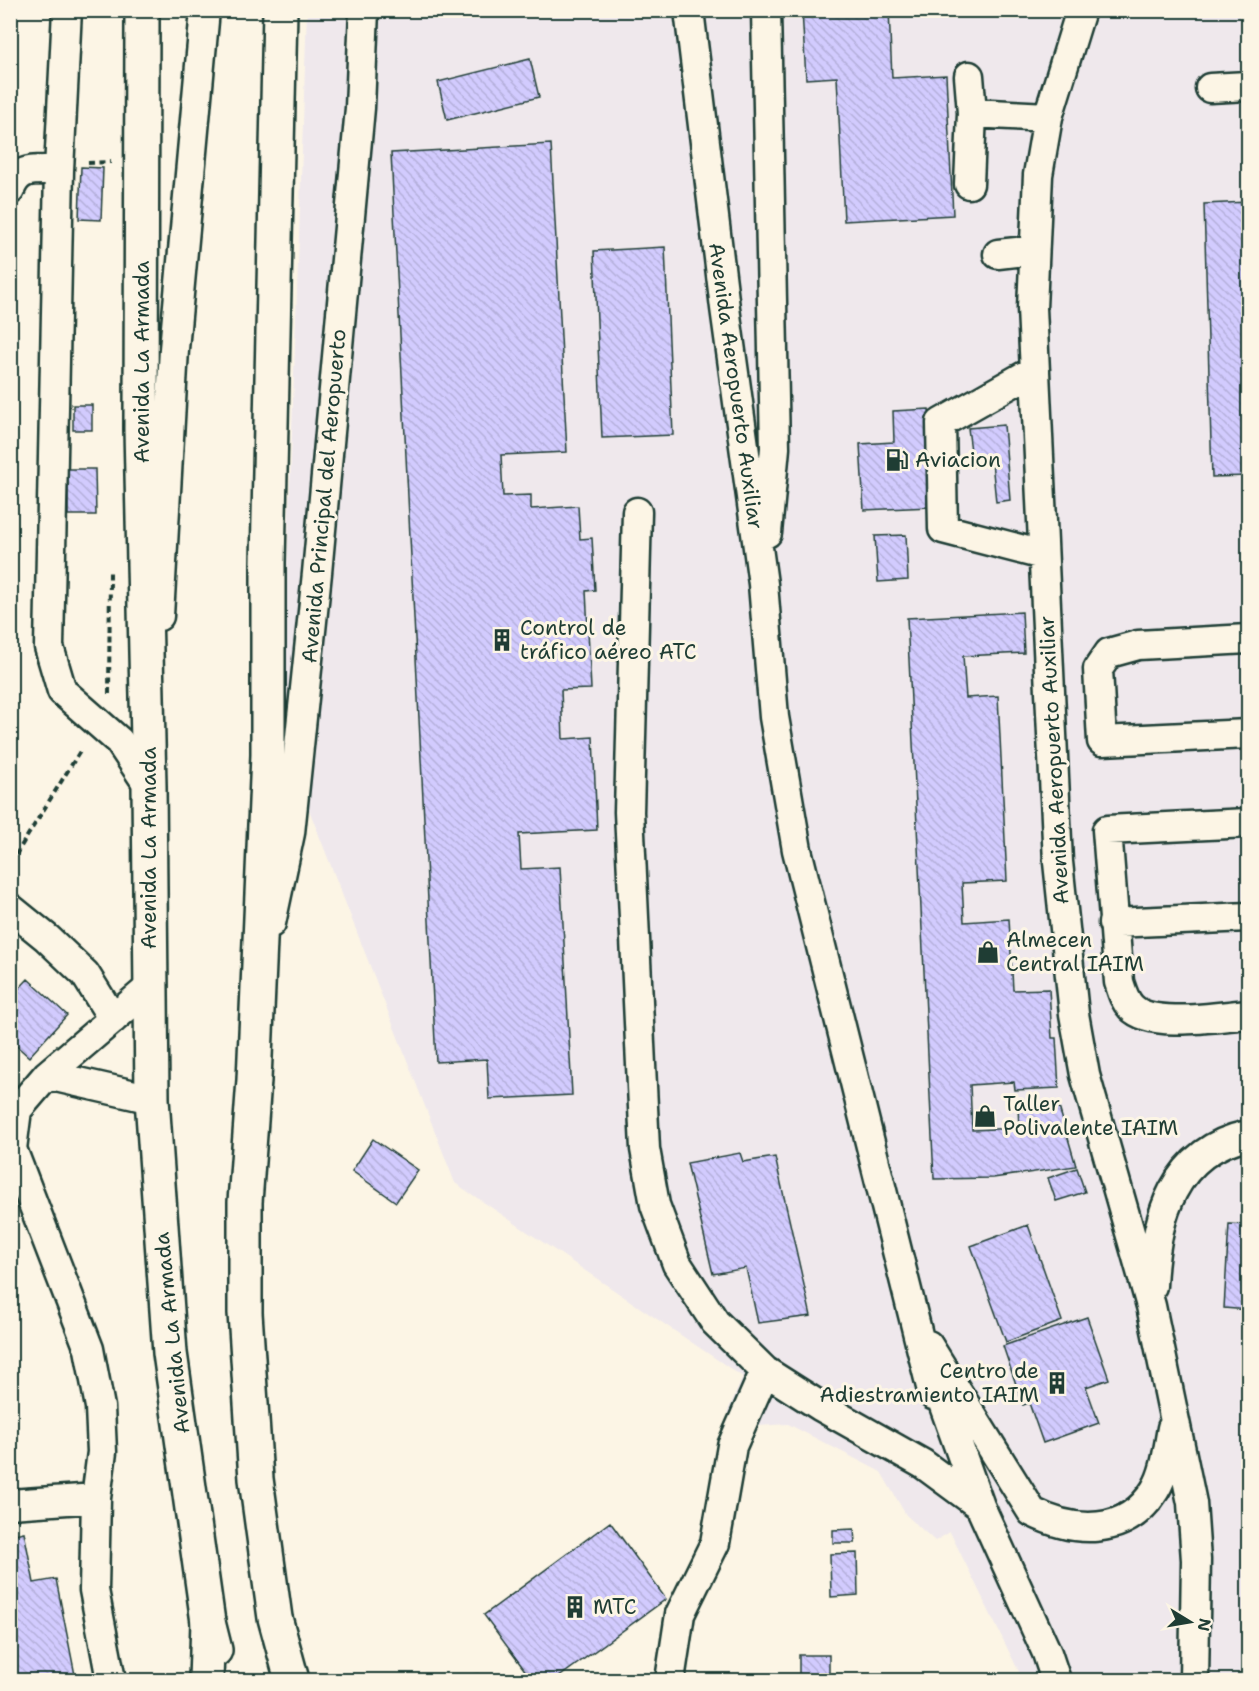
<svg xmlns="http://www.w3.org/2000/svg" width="1259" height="1691" viewBox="0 0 1259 1691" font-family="'Shantell Sans',sans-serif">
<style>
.built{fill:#efe8ec}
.building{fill:url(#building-back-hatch);stroke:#1f3d34;stroke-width:1.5}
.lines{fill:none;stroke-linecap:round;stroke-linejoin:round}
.minor-casing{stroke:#1f3d34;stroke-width:33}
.major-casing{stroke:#1f3d34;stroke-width:38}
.highway-casing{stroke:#1f3d34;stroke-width:38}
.path{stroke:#1f3d34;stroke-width:4;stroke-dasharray:6 4.5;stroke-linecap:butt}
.minor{stroke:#fcf5e5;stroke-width:28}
.major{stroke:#fcf5e5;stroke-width:33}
.highway{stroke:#fcf5e5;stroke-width:33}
.labels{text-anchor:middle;stroke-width:6;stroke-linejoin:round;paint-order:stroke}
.street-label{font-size:21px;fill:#1f3d34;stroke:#fcf5e5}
.poi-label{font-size:21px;fill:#1f3d34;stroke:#fcf5e5;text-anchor:start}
</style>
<defs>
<pattern id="building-back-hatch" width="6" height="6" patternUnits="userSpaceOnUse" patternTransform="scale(1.5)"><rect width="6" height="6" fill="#d2cbfe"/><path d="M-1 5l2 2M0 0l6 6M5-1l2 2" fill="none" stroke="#b4afda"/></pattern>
</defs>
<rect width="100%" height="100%" fill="#fcf5e5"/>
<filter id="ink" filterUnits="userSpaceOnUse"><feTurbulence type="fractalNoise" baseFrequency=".0167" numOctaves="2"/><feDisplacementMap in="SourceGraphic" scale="12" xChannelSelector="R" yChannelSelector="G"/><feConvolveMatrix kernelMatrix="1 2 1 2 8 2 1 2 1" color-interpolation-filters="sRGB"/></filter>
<g filter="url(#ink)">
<path class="built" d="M307 11H1248V1680H1023L950 1532 935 1541 906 1515 881 1472 788 1424 758 1426 727 1413 743 1377 455 1183 281 738Z"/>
<path class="building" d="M802 10H889L892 78 946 75 953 215 844 221 837 77 806 79Z
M530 59 539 97 447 120 438 82Z
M551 144 567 452 501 455 503 496 531 495V509L578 506 580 539 592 538 595 590 586 591 591 689 561 690 563 739 593 737 597 830 519 834 521 869 560 867 572 1095 489 1099 487 1059 436 1062 391 153Z
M81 167 103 168 101 220 79 219Z
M1248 202V476L1212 477 1204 204Z
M665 247 673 435 602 438 594 251Z
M73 405H92V430H73Z
M929 409 933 476 952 506 864 510 860 444 894 442 893 411Z
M1004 425 1010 500 996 502 992 462 973 466 968 428Z
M68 469H95L96 515H68Z
M906 535 908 580 878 582 875 536Z
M1022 612 1024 653 963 656 966 698 998 696 1007 881 962 883 964 922 1009 919 1013 990 1049 989 1052 1038H1056L1059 1088 1015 1090 1014 1082 970 1085 972 1130 1019 1128 1018 1106 1059 1107 1076 1166 993 1178 934 1179 907 618Z
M28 979 67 1015 29 1057 10 1040V998Z
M373 1139 418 1170 396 1202 352 1171Z
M740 1153 743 1162 775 1157 811 1316 758 1323 746 1268 713 1274 687 1163Z
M1077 1168 1085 1192 1056 1201 1048 1178Z
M1229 1224 1248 1225V1310L1224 1308Z
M1028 1225 1062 1321 1006 1342 971 1246Z
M1087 1317 1109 1379 1086 1387 1099 1423 1043 1443 1029 1403 1023 1405 1003 1346Z
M610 1522 666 1599 555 1680H532L484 1615Z
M854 1529 855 1543H833V1530Z
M24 1532 34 1583 56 1579 76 1680H10V1535Z
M857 1553 858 1595 831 1597 830 1554Z
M799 1655H829V1680H799Z
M478 1674 479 1680H430Z"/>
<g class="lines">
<g class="minor-casing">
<path id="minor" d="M67 10 59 170 49 647 62 691 119 741 149 786
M689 10 725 308 763 584 774 717 797 850 933 1395
M766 10 775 448 767 533
M1081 10 1048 117 1038 175 1032 308 1058 862 1074 1014 1085 1075 1151 1306 1192 1503 1196 1560 1194 1680
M969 76 972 113
M1210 88 1248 86
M969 184 972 113 1048 117
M10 190C19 165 36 171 59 170
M998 254 1034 250
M1035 370 941 423 943 529 1043 555
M637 512 629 812 645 1149 655 1205 677 1264 715 1322 765 1371 820 1406 923 1464 980 1506
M159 616 174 349 205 10
M1248 639 1138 645 1109 653 1098 669 1102 741 1248 734
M1248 823 1107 830 1119 982C1122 991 1124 1000 1131 1007 1152 1029 1220 1016 1248 1014
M10 908 47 938 85 974 113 1019
M271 923 290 833 317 573 360 108 364 10
M1113 923 1248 917
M47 1075 152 1099
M1152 1286C1155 1218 1173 1151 1248 1135
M928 1345 1032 1512C1074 1533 1126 1537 1155 1490 1166 1472 1168 1449 1172 1428
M933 1375 980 1506 1047 1653 1056 1680
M10 1504 96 1498
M111 1680 94 1590 96 1498 102 1452 100 1407 89 1349 12 1149 17 1110 47 1075 149 988
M670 1680 680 1614 715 1543 732 1446 765 1371"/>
</g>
<g class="major-casing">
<path id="major" d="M142 10 141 429 149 786 152 1099 170 1353 208 1622 215 1650
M280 10 268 563V755L254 1080 245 1202V1313L256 1479 275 1618 292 1680"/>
</g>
<g class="highway-casing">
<path id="highway" d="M206 1680 208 1622"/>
</g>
<path class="path" d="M88 163 111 162
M109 694 110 572
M10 864 82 748"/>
<use href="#minor" class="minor"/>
<use href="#major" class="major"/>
<use href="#highway" class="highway"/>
</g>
</g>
<defs>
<g id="fuel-bare" transform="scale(1.8)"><path d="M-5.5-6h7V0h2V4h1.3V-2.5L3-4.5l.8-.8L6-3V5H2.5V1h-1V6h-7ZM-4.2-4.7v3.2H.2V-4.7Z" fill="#1f3d34" stroke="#fcf5e5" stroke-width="2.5" paint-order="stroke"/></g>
<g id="building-bare" transform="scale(1.8)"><path d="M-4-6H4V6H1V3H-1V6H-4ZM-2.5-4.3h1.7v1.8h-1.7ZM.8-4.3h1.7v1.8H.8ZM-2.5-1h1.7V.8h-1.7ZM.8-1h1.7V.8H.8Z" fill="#1f3d34" stroke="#fcf5e5" stroke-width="2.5" paint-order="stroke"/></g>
<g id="shop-bare" transform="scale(1.8)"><path d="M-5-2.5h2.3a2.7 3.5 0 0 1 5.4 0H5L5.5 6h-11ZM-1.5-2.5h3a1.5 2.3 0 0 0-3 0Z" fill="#1f3d34" stroke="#fcf5e5" stroke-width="2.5" paint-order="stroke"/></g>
</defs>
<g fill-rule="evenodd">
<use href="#fuel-bare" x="897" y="460"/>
<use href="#building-bare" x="502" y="640"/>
<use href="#shop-bare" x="988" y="952"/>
<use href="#shop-bare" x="985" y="1116"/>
<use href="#building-bare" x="1057" y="1383"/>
<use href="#building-bare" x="575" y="1607"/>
</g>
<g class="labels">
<g class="street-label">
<text transform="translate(142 362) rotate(-90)" y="7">Avenida La Armada</text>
<text transform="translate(736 386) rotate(82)" y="7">Avenida Aeropuerto Auxiliar</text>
<text transform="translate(324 496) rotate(-85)" y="7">Avenida Principal del Aeropuerto</text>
<text transform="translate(1054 760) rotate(-93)" y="7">Avenida Aeropuerto Auxiliar</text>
<text transform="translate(149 848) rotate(-90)" y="7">Avenida La Armada</text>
<text transform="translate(172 1333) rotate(-96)" y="7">Avenida La Armada</text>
</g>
<g class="poi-label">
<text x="915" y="467">Aviacion</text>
<text x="520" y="635">Control de<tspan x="520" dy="24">tráfico aéreo ATC</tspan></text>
<text x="1006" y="947">Almecen<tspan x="1006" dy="24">Central IAIM</tspan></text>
<text x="1003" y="1111">Taller<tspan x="1003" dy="24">Polivalente IAIM</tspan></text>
<text x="1039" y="1378" text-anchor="end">Centro de<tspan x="1039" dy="24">Adiestramiento IAIM</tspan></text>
<text x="593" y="1614">MTC</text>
</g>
</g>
<rect width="1259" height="1691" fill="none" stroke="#fcf5e5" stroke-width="36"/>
<rect x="18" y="18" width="1223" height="1655" fill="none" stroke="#1f3d34" stroke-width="2" filter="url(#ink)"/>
<g transform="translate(1190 1622) rotate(101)" stroke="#fcf5e5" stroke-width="4.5" paint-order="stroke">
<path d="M0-4.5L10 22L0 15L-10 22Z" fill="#1f3d34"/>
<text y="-9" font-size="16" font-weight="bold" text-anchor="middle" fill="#1f3d34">N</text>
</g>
</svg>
